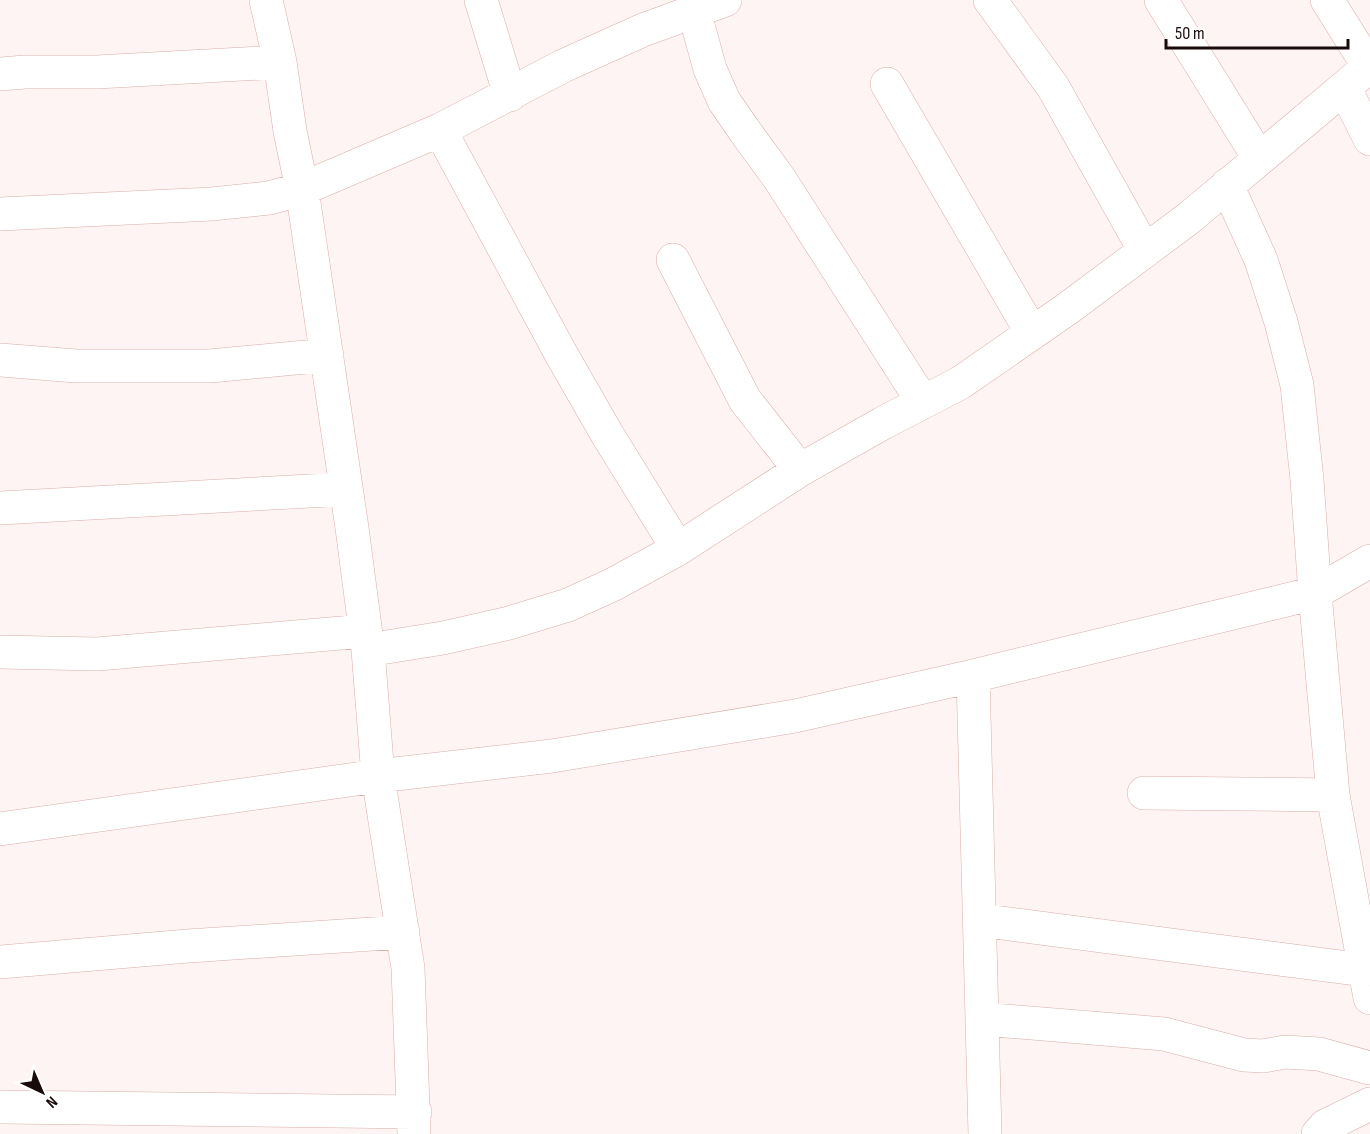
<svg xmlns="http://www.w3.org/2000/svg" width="1370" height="1134" viewBox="0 0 1370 1134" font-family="'Sofia Sans Condensed',sans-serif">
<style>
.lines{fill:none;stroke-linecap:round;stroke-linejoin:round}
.minor-casing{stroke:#d9afa9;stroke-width:34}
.minor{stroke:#fff;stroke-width:33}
</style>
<rect width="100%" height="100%" fill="#fdf4f3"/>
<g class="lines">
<g class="minor-casing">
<path id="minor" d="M266 0 280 62 290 131 302 189 352 528 368 650 378 776 408 968 414 1134
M481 0 510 95
M990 0 1053 87 1145 251
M1161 0 1259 158
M1327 0 1369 67
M694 11 710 69 724 101 744 130 779 178 923 402
M0 74 25 72H97L280 62
M887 84 1032 333
M1345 89 1370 139
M440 130 560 352 607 434 678 549
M1227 185 1261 260 1281 322 1297 385 1307 480 1315 593 1333 795 1370 998
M0 214 212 204 269 198 302 189 440 130 563 66 643 30 725 0
M673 260 745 400 800 470
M0 360 76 366H210L327 355
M0 508 346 489
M368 650 443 638 509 623 568 605 614 584 678 549 800 470 883 423 960 383 1067 309 1189 218 1370 66
M0 652 97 654 365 631
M973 676 985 1134
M1144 793 1333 795
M0 829 378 776 552 756 795 716 973 676 1315 593 1370 561
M979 920 1364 970
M0 962 188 946 403 932
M982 1019 1164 1034 1244 1055 1263 1056 1285 1052 1319 1054 1370 1068
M0 1107 415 1112
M1318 1134 1325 1126 1370 1104"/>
</g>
<use href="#minor" class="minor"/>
</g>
<g transform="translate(42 1092) rotate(136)" stroke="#ffffff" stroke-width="4.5" paint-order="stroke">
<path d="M0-4.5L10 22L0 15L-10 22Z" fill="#190b0a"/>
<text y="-9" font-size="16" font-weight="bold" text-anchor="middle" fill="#190b0a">N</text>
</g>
<path d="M1166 39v9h182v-9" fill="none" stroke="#190b0a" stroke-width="3"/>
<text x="1175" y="39" font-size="18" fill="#190b0a" stroke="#ffffff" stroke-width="4.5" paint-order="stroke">50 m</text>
</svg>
